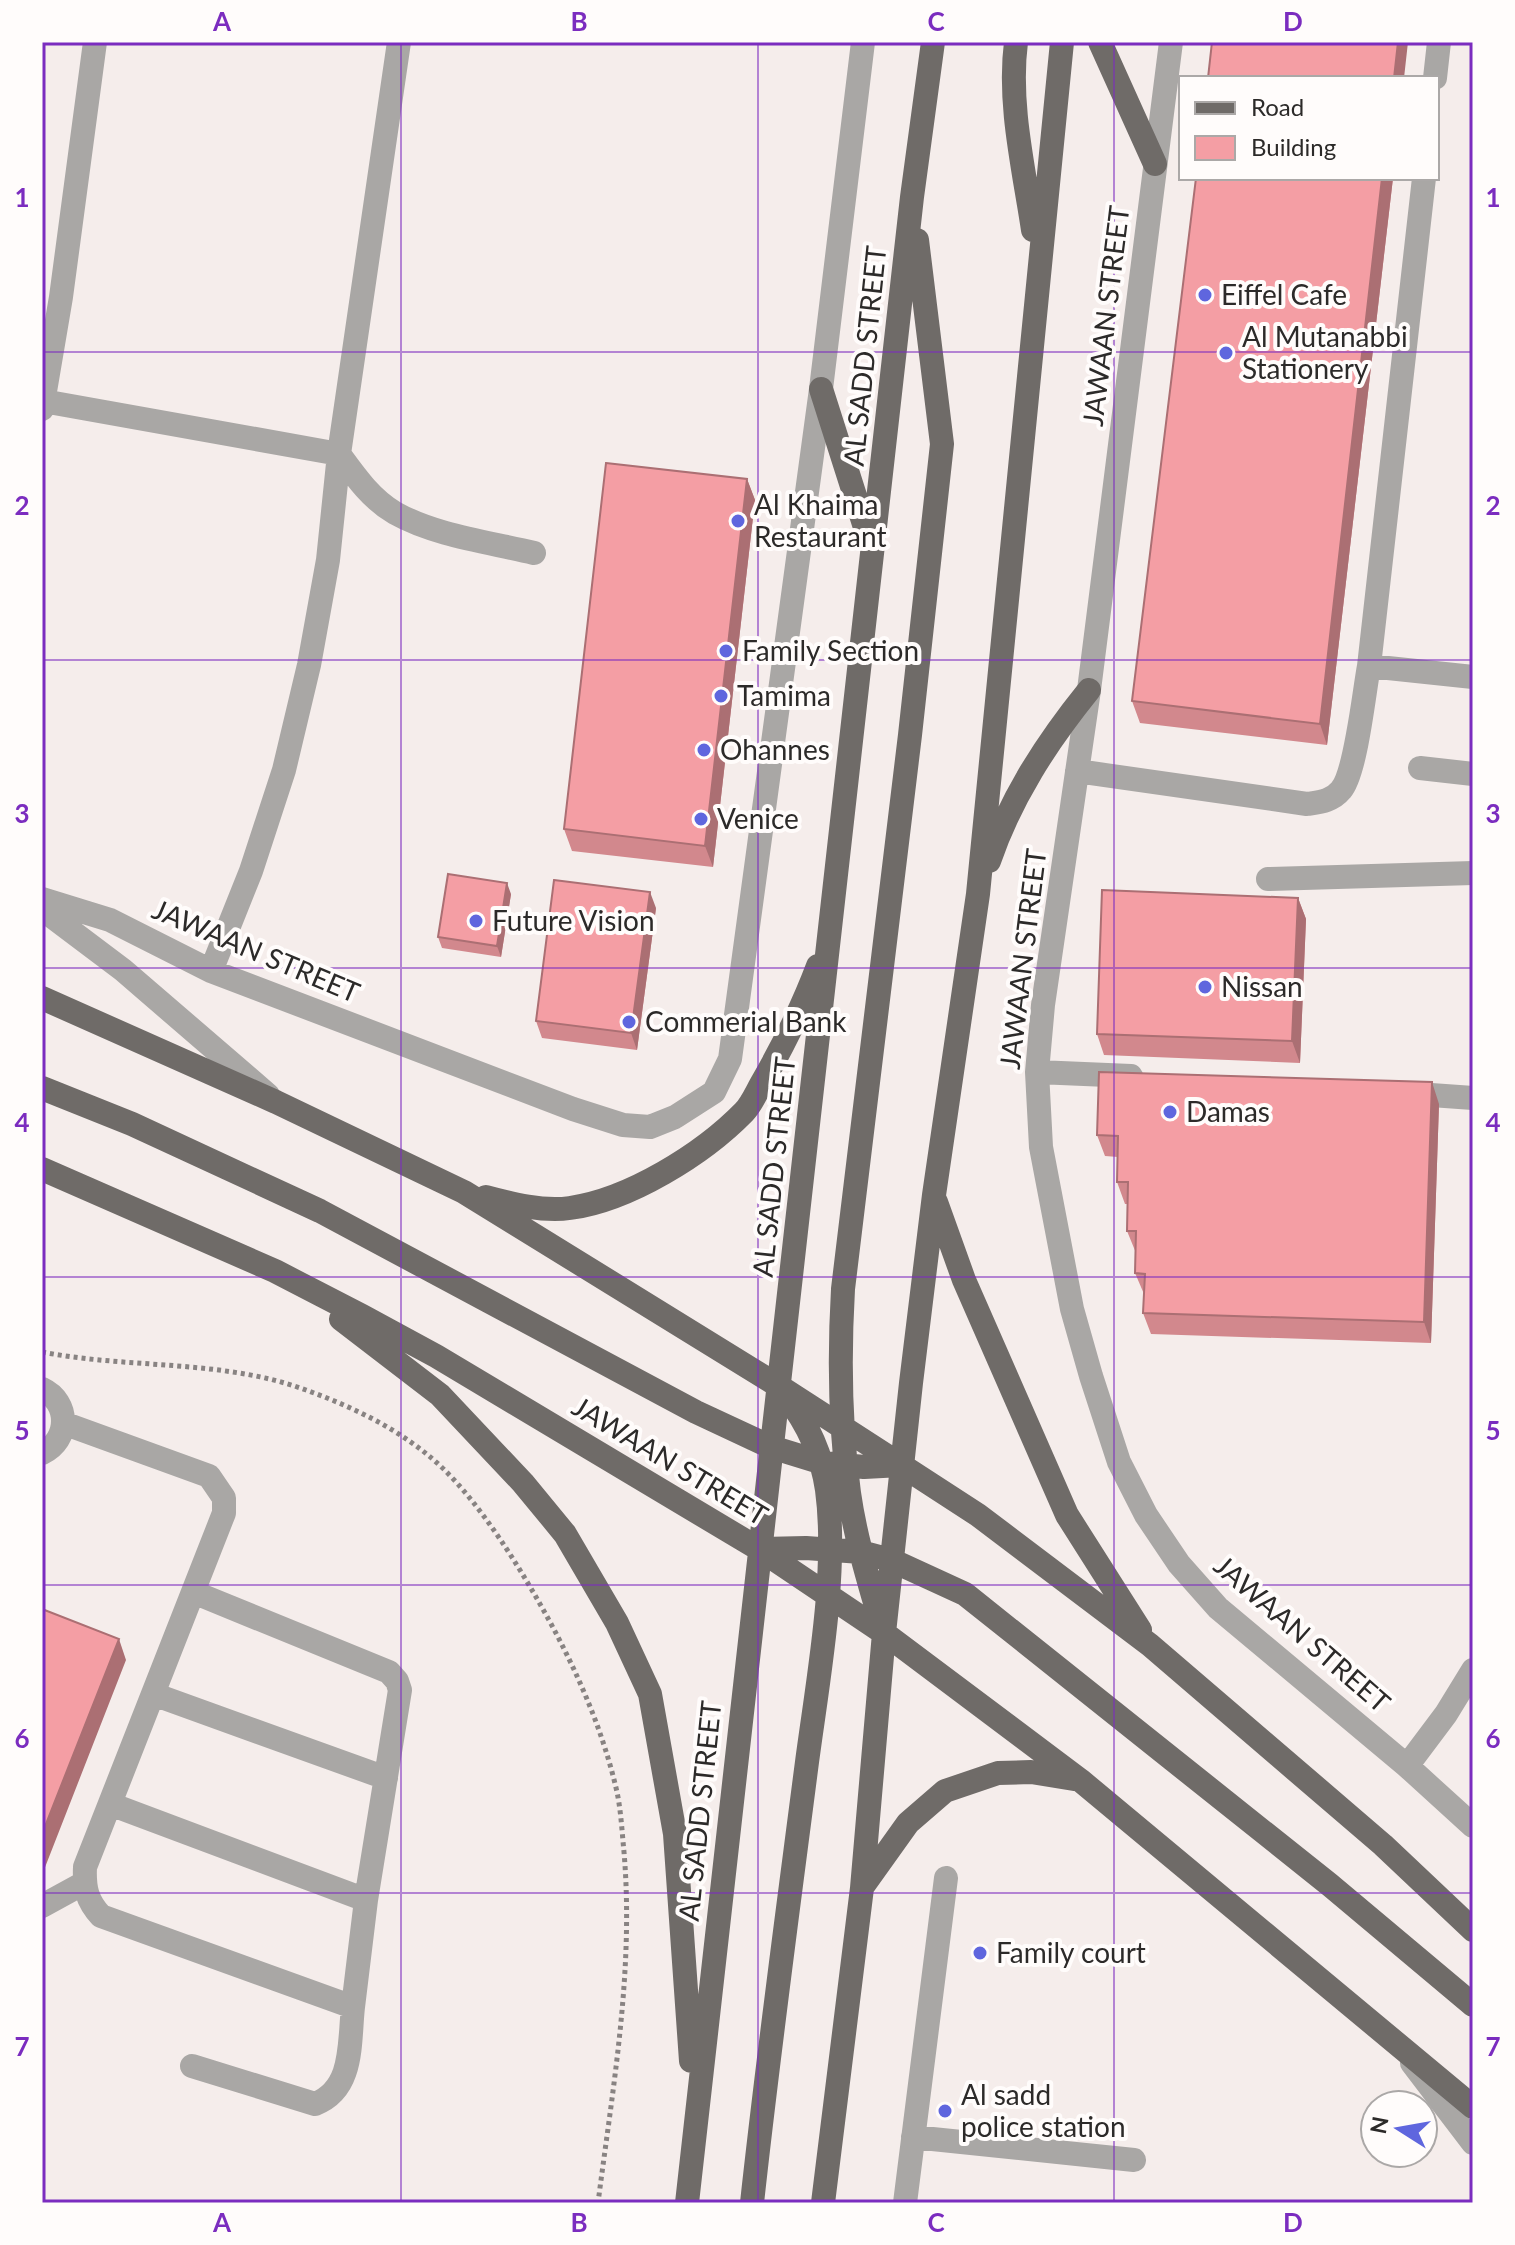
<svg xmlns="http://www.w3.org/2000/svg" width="1515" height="2245" viewBox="0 0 1515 2245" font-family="Lato,sans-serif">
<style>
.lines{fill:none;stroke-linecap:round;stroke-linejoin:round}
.path{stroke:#888382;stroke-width:5;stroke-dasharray:4 4;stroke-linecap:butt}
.minor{stroke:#a9a7a5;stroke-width:24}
.major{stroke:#6f6b68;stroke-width:24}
.wall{fill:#d2888d}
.shaded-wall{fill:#ab6f73}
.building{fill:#f49ea4;stroke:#ab6f73;stroke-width:2}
.grid{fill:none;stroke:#7b2cbf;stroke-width:2;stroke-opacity:0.55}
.poi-dot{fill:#5f66de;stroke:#fffcfb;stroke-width:3}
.labels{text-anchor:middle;stroke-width:8;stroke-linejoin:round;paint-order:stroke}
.poi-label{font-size:28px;fill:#2c2a29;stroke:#fffcfb;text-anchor:start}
.street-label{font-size:28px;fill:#2c2a29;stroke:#fffcfb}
.neatline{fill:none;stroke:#7b2cbf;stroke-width:3}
.grid-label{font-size:26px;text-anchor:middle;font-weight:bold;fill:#7b2cbf}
</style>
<rect width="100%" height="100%" fill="#f5edeb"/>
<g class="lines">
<path class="path" d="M42 1352C129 1369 222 1359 306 1390 350 1406 393 1426 429 1456 466 1486 502 1540 526 1580 565 1645 600 1717 617 1792 621 1811 622 1832 624 1852 634 1970 613 2086 598 2203"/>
<path class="minor" d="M1171 42 1089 690 1043 1005 1037 1072 1041 1147 1072 1309 1091 1376 1119 1462 1146 1515 1179 1564 1218 1608 1407 1766 1473 1826
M1435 78 1439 42
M1424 178 1369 666 1473 677
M43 401 339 454C355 476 371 499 395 513 436 536 489 542 534 553
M42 409 61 297 95 42
M1420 768 1473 774
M1077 771 1307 804C1320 802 1332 801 1341 790 1356 773 1364 692 1369 666
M1268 879 1473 873
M42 899 110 920 211 971 573 1109 623 1125 650 1127 675 1117 714 1092 730 1059 821 389 863 42
M42 909 123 970 268 1095
M211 971 251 871 284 770 309 665 328 560 339 454 399 42
M1037 1072 1131 1076
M1403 1093 1473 1098
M42 1389C70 1402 70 1440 42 1453
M63 1423 209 1476 224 1498V1513L85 1867C84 1888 87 1901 101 1916L353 2007 366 1900 400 1690 397 1681 389 1672 193 1592
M153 1694 386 1778
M1407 1766 1446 1714 1473 1670
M110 1804 366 1900
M42 1906 84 1883
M1412 2063 1473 2143
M192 2066 315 2104C354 2089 349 2043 353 2007
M913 2137 1134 2160
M905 2203 946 1878"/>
<path class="major" d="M1016 42C1008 104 1024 169 1033 230
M1100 42 1155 164
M821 389 870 543
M989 861C1011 797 1047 742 1089 690
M42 998 276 1102 464 1192 777 1385 901 1465 978 1515 1150 1645 1383 1845 1473 1930
M42 1088 132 1124 320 1211 696 1412 771 1447 823 1463 864 1467 901 1465
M42 1169 275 1271 362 1316 436 1356 759 1549 884 1633 1080 1780 1473 2107
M486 1197C512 1204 543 1212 570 1208 629 1200 703 1154 744 1112 752 1104 757 1091 763 1081 784 1044 803 1006 818 966
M936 1202 964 1280 1067 1515 1140 1630
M341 1319 440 1395 523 1483 565 1534 617 1623 650 1694 675 1834 691 2061
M759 1549 806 1548 861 1552 891 1560 965 1594 1330 1885 1473 2005
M880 1620C868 1578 855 1536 849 1493 840 1426 839 1358 843 1289L910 735 942 444 917 240
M863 1886 908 1823 945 1791 998 1773 1031 1772 1074 1779
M687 2203 912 197 933 42
M752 2203C768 2056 788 1909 807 1762 818 1679 838 1572 827 1490 822 1455 808 1424 786 1396
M823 2203 862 1888 884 1633 911 1383 934 1195 978 894 1062 42"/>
</g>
<path class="wall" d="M1196 178H1393L1327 745 1140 723 1132 701Z
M747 479 755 500 713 867 572 851 564 829Z
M511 894 501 957 442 948 438 937Z
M1298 898 1306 919 1300 1063 1104 1055 1097 1034Z
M656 908 637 1050 542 1038 536 1021Z
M1439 1104 1431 1343 1151 1334 1143 1313 1144 1294 1135 1273 1136 1253 1127 1231 1128 1204H1125L1117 1182 1118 1157 1105 1156 1097 1135Z"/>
<path class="shaded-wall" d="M1398 42H1408L1404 78H1394Z
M1382 178H1393L1327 745 1320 724Z
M747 479 755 500 713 867 705 846Z
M507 883 511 894 501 957 497 946Z
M650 892 656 908 637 1050 631 1033Z
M1298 898 1306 919 1300 1063 1292 1041Z
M1432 1082 1439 1104 1431 1343 1424 1322Z
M119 1639 126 1660 42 1875V1834Z"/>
<path class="building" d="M1212 42H1398L1394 78H1208Z
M1196 178H1382L1320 724 1132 701Z
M606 463 747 479 705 846 564 829Z
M448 874 507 883 497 946 438 937Z
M554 880 650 892 631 1033 536 1021Z
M1102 890 1298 898 1292 1041 1097 1034Z
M1099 1072 1432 1082 1424 1322 1143 1313 1145 1274 1135 1273 1136 1231H1127L1128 1182H1117L1118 1136 1097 1135Z
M42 1609 119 1639 42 1834Z"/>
<path class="grid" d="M401 42V2203M758 42V2203M1114 42V2203M42 352H1473M42 660H1473M42 968H1473M42 1277H1473M42 1585H1473M42 1893H1473"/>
<g class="poi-dot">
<circle cx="1205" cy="295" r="8"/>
<circle cx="1226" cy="353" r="8"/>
<circle cx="738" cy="521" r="8"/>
<circle cx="726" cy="651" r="8"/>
<circle cx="721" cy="696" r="8"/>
<circle cx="704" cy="750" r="8"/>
<circle cx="701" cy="819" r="8"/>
<circle cx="476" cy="921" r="8"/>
<circle cx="1205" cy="987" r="8"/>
<circle cx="629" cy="1022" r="8"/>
<circle cx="1170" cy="1112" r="8"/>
<circle cx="980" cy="1953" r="8"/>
<circle cx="945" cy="2111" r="8"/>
</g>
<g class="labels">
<g class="poi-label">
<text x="1221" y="305">Eiffel Cafe</text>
<text x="1242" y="347">Al Mutanabbi<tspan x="1242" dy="32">Stationery</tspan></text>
<text x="754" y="515">Al Khaima<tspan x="754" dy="32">Restaurant</tspan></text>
<text x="742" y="661">Family Section</text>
<text x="737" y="706">Tamima</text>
<text x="720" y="760">Ohannes</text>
<text x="717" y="829">Venice</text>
<text x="492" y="931">Future Vision</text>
<text x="1221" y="997">Nissan</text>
<text x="645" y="1032">Commerial Bank</text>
<text x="1186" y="1122">Damas</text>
<text x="996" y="1963">Family court</text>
<text x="961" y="2105">Al sadd<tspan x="961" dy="32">police station</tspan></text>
</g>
<g class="street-label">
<text transform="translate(1106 316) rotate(-83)" y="10">JAWAAN STREET</text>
<text transform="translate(865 356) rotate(-84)" y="10">AL SADD STREET</text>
<text transform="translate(256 951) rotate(23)" y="10">JAWAAN STREET</text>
<text transform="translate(1023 959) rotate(-83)" y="10">JAWAAN STREET</text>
<text transform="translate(774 1167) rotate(-84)" y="10">AL SADD STREET</text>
<text transform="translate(670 1461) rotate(31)" y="10">JAWAAN STREET</text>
<text transform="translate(1302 1634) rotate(41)" y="10">JAWAAN STREET</text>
<text transform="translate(700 1811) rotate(-84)" y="10">AL SADD STREET</text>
</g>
</g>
<rect width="1515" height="2245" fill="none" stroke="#fffcfb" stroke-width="88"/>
<rect x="1179" y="76" width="260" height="104" fill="#fffcfb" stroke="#aba8a7" stroke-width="2"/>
<rect x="1195" y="102" width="40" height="12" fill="#6f6b68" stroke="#aba8a7" stroke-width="2"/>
<text x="1251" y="116" font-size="24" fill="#2c2a29">Road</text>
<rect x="1195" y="136" width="40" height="24" fill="#f49ea4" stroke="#aba8a7" stroke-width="2"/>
<text x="1251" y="156" font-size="24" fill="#2c2a29">Building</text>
<g transform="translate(1399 2129) rotate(281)"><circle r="38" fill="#fffcfb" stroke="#aba8a7" stroke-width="2"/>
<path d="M0-6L14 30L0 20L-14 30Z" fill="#5f66de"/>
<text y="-12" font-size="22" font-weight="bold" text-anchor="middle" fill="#2c2a29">N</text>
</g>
<rect x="44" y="44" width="1427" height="2157" class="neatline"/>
<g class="grid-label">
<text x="222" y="31">A</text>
<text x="579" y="31">B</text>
<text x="936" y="31">C</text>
<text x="1293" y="31">D</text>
<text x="22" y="207">1</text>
<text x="1493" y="207">1</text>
<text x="22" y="515">2</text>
<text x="1493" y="515">2</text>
<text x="22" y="823">3</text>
<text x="1493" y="823">3</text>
<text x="22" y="1132">4</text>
<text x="1493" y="1132">4</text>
<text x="22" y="1440">5</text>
<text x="1493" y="1440">5</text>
<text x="22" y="1748">6</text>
<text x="1493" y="1748">6</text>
<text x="22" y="2056">7</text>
<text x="1493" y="2056">7</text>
<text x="222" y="2232">A</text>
<text x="579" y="2232">B</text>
<text x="936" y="2232">C</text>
<text x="1293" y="2232">D</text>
</g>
</svg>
